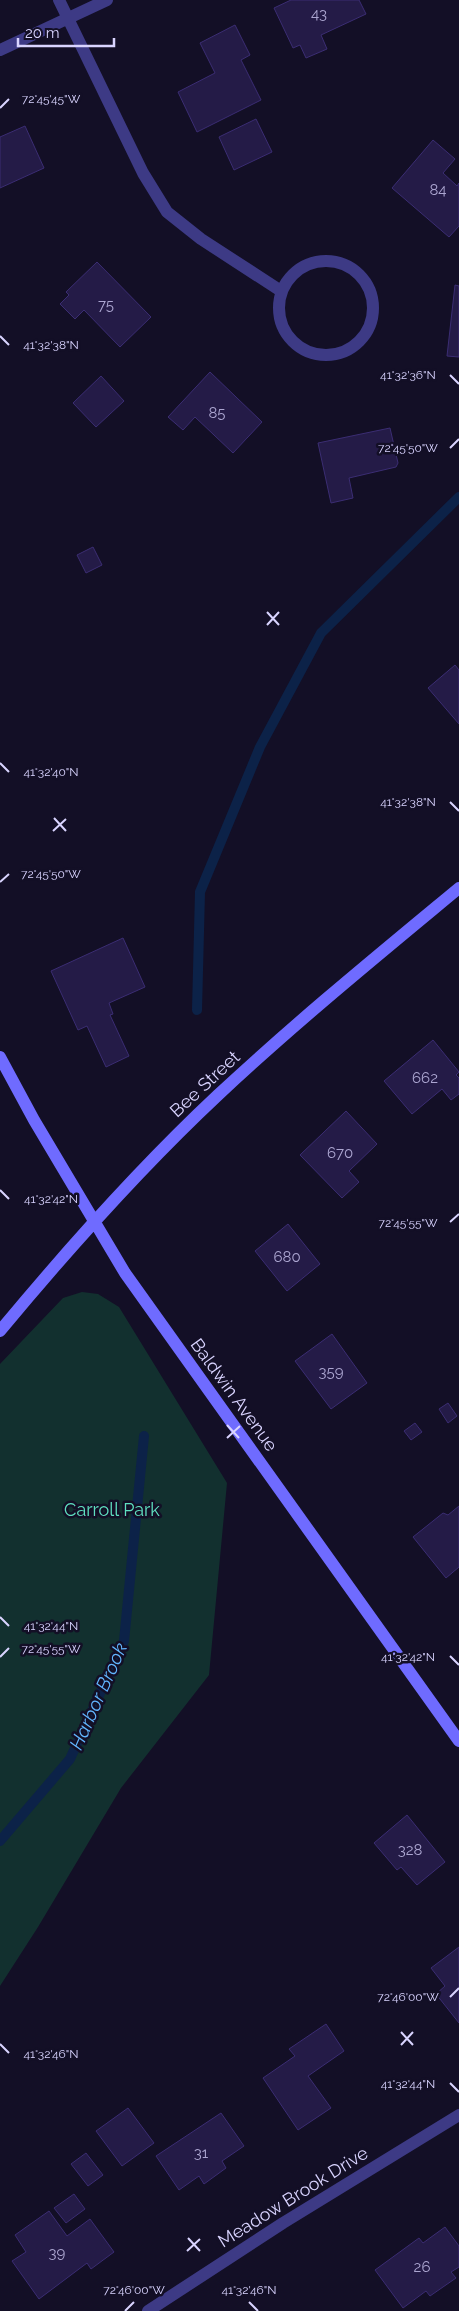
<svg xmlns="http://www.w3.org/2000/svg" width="459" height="2311" viewBox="0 0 459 2311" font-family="Raleway,sans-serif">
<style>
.green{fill:#12302f}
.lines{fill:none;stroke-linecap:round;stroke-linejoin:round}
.stream{stroke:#0c2248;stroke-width:10}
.building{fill:#241b47;stroke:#3b2d73}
.street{stroke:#3d3a85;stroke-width:12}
.secondary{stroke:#6f6bff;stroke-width:12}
.ticks{fill:none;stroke:#d9d4ff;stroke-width:2}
.labels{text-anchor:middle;stroke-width:5;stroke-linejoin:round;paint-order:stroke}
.number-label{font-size:15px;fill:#aca6d1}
.street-label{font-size:18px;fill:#d9d4ff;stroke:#130f26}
.park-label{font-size:18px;fill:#5fe0c0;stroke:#130f26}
.water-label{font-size:19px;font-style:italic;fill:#62b6ff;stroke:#130f26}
.ticks-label{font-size:12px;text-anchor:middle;fill:#d9d4ff;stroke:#130f26;stroke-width:5;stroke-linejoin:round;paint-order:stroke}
</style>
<rect width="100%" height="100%" fill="#130f26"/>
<path class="green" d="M82 1292 98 1294 119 1307 227 1483 209 1675 121 1788 38 1927 0 1986V1364L63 1298Z"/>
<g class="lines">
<path class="stream" d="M197 1010 200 892 260 747 321 633 459 497
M0 1841 70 1759 124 1641 144 1436"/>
</g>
<path class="building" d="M291 0H359L366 14 321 35 327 49 306 58 300 45 293 48 274 8Z
M235 25 250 55 241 60 261 100 197 132 178 92 215 73 200 43Z
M256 119 272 152 234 170 219 137Z
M25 126 44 168 0 188V137Z
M433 140 455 159 443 173 457 186 459 183V226L449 237 392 188Z
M97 262 151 317 120 347 84 310 75 319 60 304 69 295 66 292Z
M455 285 459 286V357L447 356Z
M210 372 262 422 233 453 195 417 183 430 168 417Z
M101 376 124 401 96 427 73 403Z
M390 428 398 463 396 467 349 478 353 498 331 503 318 443Z
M93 547 102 565 86 573 77 555Z
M455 665 459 670V724L428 688Z
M123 938 145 987 109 1003 113 1014 110 1015 129 1056 106 1067 87 1026 78 1030 51 971Z
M433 1040 459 1072 456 1075 459 1078V1094L451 1100 442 1089 412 1114 384 1081Z
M346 1111 377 1144 349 1171 359 1182 342 1198 300 1155Z
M288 1224 320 1264 287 1291 255 1251Z
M332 1334 367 1383 331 1409 295 1361Z
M448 1403 457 1416 448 1423 439 1409Z
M415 1423 422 1432 411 1440 404 1431Z
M459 1506V1567L446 1578 413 1537 443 1513 448 1515Z
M407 1815 445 1862 417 1885 401 1867 397 1870 374 1843Z
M459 1947V2023L436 1994 445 1986 431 1968Z
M326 2024 344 2051 308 2076 331 2108 298 2130 263 2078 295 2056 289 2049Z
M128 2108 154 2143 122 2166 96 2131Z
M221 2113 244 2146 222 2161 226 2168 204 2184 199 2176 179 2190 156 2156Z
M86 2153 103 2175 88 2186 71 2164Z
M74 2194 85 2209 66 2223 54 2208Z
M49 2211 67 2236 90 2219 114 2252 91 2269 87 2263 39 2299 12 2261 26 2252 15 2235Z
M445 2227 459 2246V2267L451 2272 456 2278 430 2296 426 2291 403 2308 375 2270 419 2238 423 2243Z"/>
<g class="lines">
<path class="street" d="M59 0 143 173 167 212 201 239 281 291
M0 50 107 0
M279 308a47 47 0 1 1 94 0a47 47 0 1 1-94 0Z
M148 2311 283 2223 459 2115"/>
<path class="secondary" d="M0 1057 34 1120 125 1273 459 1741
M0 1331C68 1249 140 1168 218 1095 295 1023 377 956 459 888"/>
</g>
<path class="ticks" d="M0 108 9 99M0 336 9 345M450 375 459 384M450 448 459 439M267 612 279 625M267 625 279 612M0 763 9 772M450 802 459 811M54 818 66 831M53 831 66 819M0 882 9 874M0 1190 9 1199M450 1222 459 1214M227 1425 239 1438M227 1438 240 1426M0 1617 9 1626M450 1656 459 1665M0 1657 9 1648M450 1997 459 1988M401 2032 413 2045M0 2044 9 2053M401 2045 413 2032M450 2083 459 2092M188 2238 200 2251M187 2251 200 2239M249 2302 258 2311M125 2311 134 2302"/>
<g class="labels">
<g class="number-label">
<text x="319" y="19">43</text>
<text x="438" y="195">84</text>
<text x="106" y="310">75</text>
<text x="217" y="418">85</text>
<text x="425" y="1083">662</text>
<text x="340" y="1158">670</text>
<text x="287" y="1262">680</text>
<text x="331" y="1377">359</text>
<text x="410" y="1855">328</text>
<text x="201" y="2158">31</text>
<text x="57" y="2258">39</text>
<text x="422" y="2272">26</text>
</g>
<g class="street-label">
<text transform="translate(205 1084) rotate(-43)" y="6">Bee Street</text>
<text transform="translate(234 1395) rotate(54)" y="6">Baldwin Avenue</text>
<text transform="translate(293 2197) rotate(-32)" y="6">Meadow Brook Drive</text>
</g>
<g class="park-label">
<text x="112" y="1516">Carroll Park</text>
</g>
<g class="water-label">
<text transform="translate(98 1696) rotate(-66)" y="7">Harbor Brook</text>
</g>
</g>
<g class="ticks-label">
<text x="51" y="103">72°45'45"W</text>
<text x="51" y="349">41°32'38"N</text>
<text x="408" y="379">41°32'36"N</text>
<text x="408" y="452">72°45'50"W</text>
<text x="51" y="776">41°32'40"N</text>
<text x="408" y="806">41°32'38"N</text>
<text x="51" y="878">72°45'50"W</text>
<text x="51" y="1203">41°32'42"N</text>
<text x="408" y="1227">72°45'55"W</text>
<text x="51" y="1630">41°32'44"N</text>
<text x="51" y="1653">72°45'55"W</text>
<text x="408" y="1661">41°32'42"N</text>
<text x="408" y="2001">72°46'00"W</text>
<text x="51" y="2058">41°32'46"N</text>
<text x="408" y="2088">41°32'44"N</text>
<text x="249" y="2294">41°32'46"N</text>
<text x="134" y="2294">72°46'00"W</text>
</g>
<path d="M18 38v8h96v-8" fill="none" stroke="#d9d4ff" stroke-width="2.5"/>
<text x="25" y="38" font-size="15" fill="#d9d4ff" stroke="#130f26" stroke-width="4" paint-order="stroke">20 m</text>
</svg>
